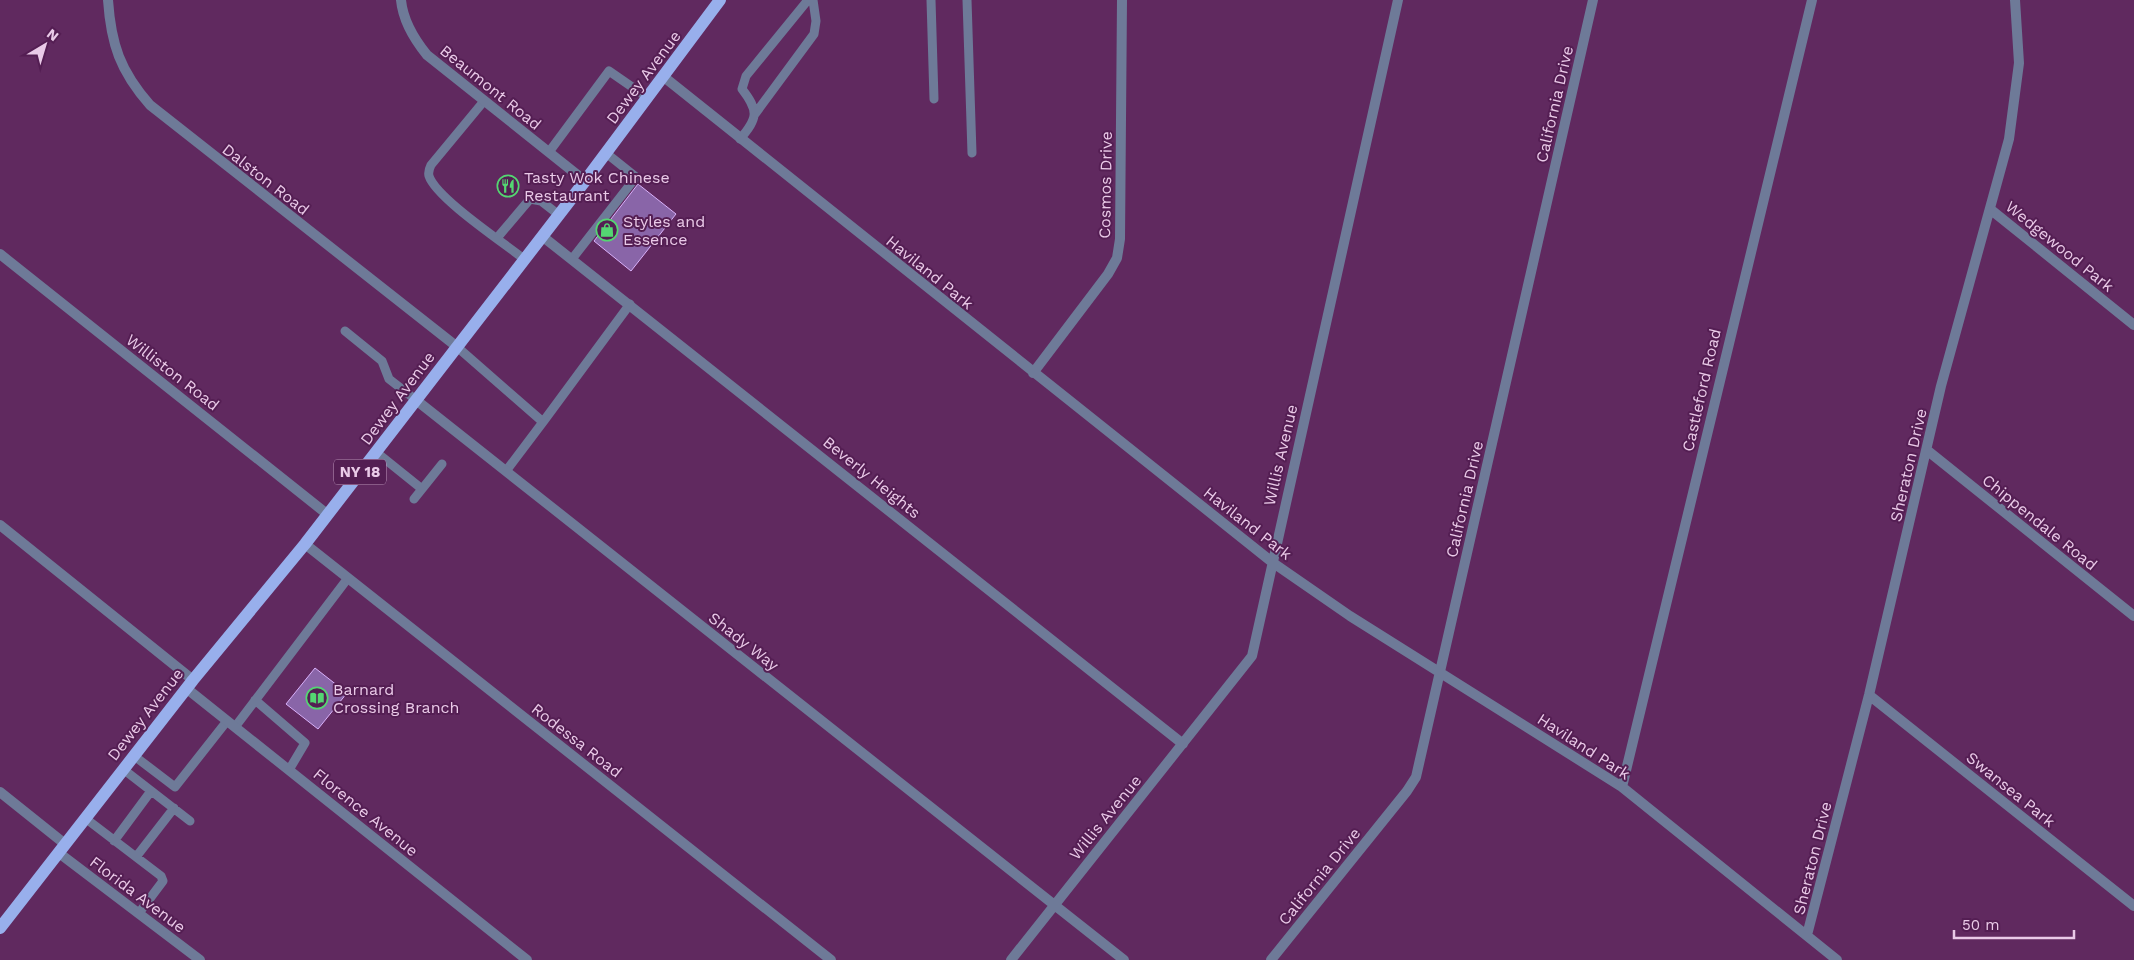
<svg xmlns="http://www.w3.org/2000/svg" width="2134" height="960" viewBox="0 0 2134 960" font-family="'Work Sans',sans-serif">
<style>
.building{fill:#8965a8;stroke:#d8b1fa}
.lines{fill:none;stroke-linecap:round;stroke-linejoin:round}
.lane{stroke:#6e7a98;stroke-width:9}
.street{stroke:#6e7a98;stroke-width:10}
.primary{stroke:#98afec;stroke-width:12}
.labels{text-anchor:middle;stroke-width:4;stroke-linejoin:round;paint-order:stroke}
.shield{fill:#541e53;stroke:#bd96bb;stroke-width:1}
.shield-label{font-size:15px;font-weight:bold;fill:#eacae8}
.street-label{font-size:16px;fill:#eacae8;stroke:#541e53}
.poi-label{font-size:16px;fill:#eacae8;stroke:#541e53;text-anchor:start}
</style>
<rect width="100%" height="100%" fill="#60295f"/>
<path class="building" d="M638 184 676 214 631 271 594 241Z
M315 668 347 693 318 729 286 704Z"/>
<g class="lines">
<path class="lane" d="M931 0 934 99
M967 0 972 153
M484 101 431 165C429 169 428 172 429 176 436 198 504 243 524 259
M755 114 814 34 816 21 813 0
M740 139C758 118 759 111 742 89L746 76 808 0
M549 152 609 71 648 98
M497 238 530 199 541 201 559 215
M572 259 636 177 606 153
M345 331 382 361 389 379 416 400
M456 346 543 422 506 471
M543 422 630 304
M376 452 422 489
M414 499 442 464
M255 700 305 743 289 770
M235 727 348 578
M133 755 175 787 227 721
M123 769 190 821
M85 818 161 876 163 881 139 913
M114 841 151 791
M136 857 174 808"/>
<path class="street" d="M108 0C111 44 120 71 150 105L456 346
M401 0C403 21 414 39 427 55L585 181
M664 77 1272 562 1350 616 1622 787 1837 960
M1990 209 2134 325
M542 236 1183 744
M0 254 327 514
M1033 373 1108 274 1117 258 1120 239 1122 0
M416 400 1124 960
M1928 451 2134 616
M0 525 193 680
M305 544 831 960
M186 688 527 960
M1869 695 2134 906
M1622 787 1812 0
M0 792 65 844
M59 853 200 960
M1807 935 1869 695 1941 386 2009 139 2019 63 2015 0
M1011 960 1252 656 1398 0
M1271 960 1407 791 1416 777 1593 0"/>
<path class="primary" d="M0 928 193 680 305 544 585 181 720 0"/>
</g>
<defs>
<g id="restaurant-ring" transform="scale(1.125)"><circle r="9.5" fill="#541e53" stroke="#54d672" stroke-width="1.5"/><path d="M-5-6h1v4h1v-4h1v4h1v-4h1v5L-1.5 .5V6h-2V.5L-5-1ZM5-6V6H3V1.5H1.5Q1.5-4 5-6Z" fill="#54d672"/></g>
<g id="shop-ring" transform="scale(1.125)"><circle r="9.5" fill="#541e53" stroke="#54d672" stroke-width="1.5"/><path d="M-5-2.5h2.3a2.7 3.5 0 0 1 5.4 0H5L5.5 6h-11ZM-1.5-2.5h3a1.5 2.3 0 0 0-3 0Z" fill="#54d672"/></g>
<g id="library-ring" transform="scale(1.125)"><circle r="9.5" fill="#541e53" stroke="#54d672" stroke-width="1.5"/><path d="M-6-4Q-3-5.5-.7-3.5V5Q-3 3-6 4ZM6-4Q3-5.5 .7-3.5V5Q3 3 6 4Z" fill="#54d672"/></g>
</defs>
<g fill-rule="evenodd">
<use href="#restaurant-ring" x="508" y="186"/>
<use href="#shop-ring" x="607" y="230"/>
<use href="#library-ring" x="317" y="698"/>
</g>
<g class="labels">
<rect class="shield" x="334" y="459.5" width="52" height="25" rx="4"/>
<g class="shield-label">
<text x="360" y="477">NY 18</text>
</g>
<g class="street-label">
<text transform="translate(643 77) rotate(-53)" y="6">Dewey Avenue</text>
<text transform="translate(491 87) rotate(39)" y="6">Beaumont Road</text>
<text transform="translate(1554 104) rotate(-77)" y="6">California Drive</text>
<text transform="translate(266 179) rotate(38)" y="6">Dalston Road</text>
<text transform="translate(1105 185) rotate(-89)" y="6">Cosmos Drive</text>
<text transform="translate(2060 246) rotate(39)" y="6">Wedgewood Park</text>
<text transform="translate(930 272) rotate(39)" y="6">Haviland Park</text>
<text transform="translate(173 372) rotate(38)" y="6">Williston Road</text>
<text transform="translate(1701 390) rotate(-77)" y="6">Castleford Road</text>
<text transform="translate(397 398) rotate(-53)" y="6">Dewey Avenue</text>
<text transform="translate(1280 455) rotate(-77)" y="6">Willis Avenue</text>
<text transform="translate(1908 465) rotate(-77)" y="6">Sheraton Drive</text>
<text transform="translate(872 477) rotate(39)" y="6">Beverly Heights</text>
<text transform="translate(1464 499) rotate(-77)" y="6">California Drive</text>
<text transform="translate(2040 522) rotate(39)" y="6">Chippendale Road</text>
<text transform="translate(1248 523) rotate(38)" y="6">Haviland Park</text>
<text transform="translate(744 641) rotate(38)" y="6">Shady Way</text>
<text transform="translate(145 714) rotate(-52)" y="6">Dewey Avenue</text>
<text transform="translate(577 740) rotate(38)" y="6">Rodessa Road</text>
<text transform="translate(1584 746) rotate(33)" y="6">Haviland Park</text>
<text transform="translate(2011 789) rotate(39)" y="6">Swansea Park</text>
<text transform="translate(366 812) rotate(39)" y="6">Florence Avenue</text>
<text transform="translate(1105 817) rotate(-51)" y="6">Willis Avenue</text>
<text transform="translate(1812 858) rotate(-76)" y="6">Sheraton Drive</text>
<text transform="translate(1319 876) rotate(-51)" y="6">California Drive</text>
<text transform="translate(138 894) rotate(37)" y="6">Florida Avenue</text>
</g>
<g class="poi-label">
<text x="524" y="183">Tasty Wok Chinese<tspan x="524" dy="18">Restaurant</tspan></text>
<text x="623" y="227">Styles and<tspan x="623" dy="18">Essence</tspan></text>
<text x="333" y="695">Barnard<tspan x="333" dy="18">Crossing Branch</tspan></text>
</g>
</g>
<g transform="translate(45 45) rotate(38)" stroke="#541e53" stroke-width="4" paint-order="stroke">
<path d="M0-4L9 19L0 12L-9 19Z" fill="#eacae8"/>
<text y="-8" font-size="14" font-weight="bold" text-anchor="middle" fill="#eacae8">N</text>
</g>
<path d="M1954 930v8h120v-8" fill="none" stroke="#eacae8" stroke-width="2.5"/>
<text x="1962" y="930" font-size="15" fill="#eacae8" stroke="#541e53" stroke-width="4" paint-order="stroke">50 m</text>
</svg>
